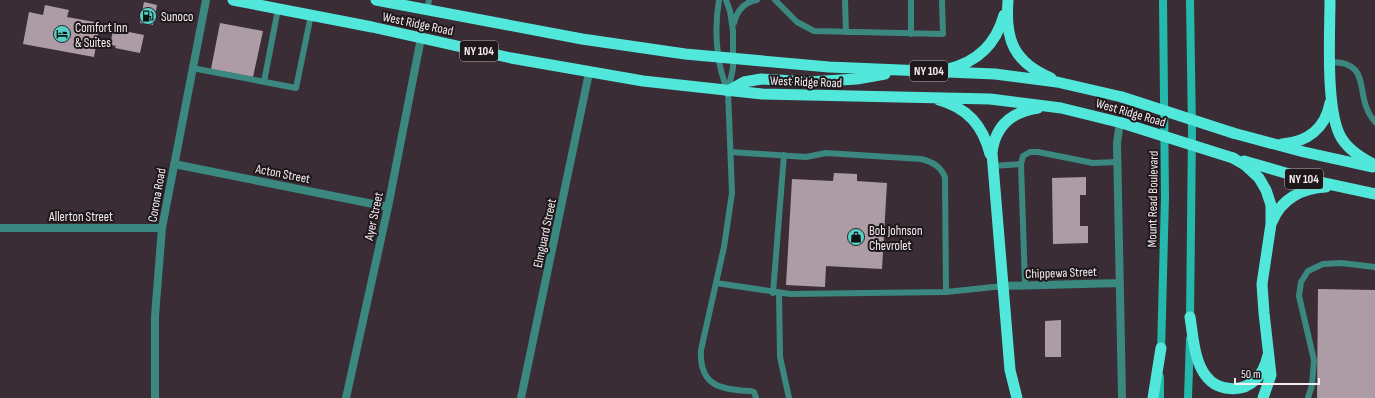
<svg xmlns="http://www.w3.org/2000/svg" width="1375" height="398" viewBox="0 0 1375 398" font-family="'Sofia Sans Condensed',sans-serif">
<style>
.building{fill:#ad9ca5}
.lines{fill:none;stroke-linecap:round;stroke-linejoin:round}
.service{stroke:#3a8880;stroke-width:6}
.minor{stroke:#3a8880;stroke-width:8}
.secondary{stroke:#25b8ad;stroke-width:8}
.trunk{stroke:#51e8db;stroke-width:11}
.trunk-bridge{stroke:#51e8db;stroke-width:11}
.labels{text-anchor:middle;stroke-width:4;stroke-linejoin:round;paint-order:stroke}
.shield{fill:#1e181b;stroke:#b5adb2;stroke-width:1}
.shield-label{font-size:12px;font-weight:bold;fill:#f6edf2}
.poi-label{font-size:13px;fill:#f6edf2;stroke:#1e181b;text-anchor:start}
.street-label{font-size:13px;fill:#f6edf2;stroke:#1e181b}
</style>
<rect width="100%" height="100%" fill="#3b2d35"/>
<path class="building" d="M144 2 157 5 153 25 140 23Z
M45 5 69 10 67 17 100 23 94 57 23 44 29 12 43 15Z
M220 23 263 31 253 77 211 69Z
M119 30 144 35 140 53 115 48 116 46 110 45 113 31 119 32Z
M834 173 857 174V181L887 183 882 269 826 266 825 287 786 285 792 179 833 181Z
M1086 177V195H1080V226H1088V243L1053 244 1052 178Z
M1318 289 1375 290V398H1317Z
M1061 320V357H1045V321Z"/>
<g class="lines">
<path class="service" d="M719 0C714 29 716 64 728 91
M726 0 730 11 733 31V68L728 91 732 193 724 247 701 350C699 386 721 390 751 391L754 392 756 398
M775 0 797 22 814 31 943 34 942 0
M845 0 846 32
M427 11 429 0
M734 23C737 11 744 2 757 0
M911 34V0
M1330 62C1375 62 1352 96 1375 122
M192 68 296 88 311 15
M264 82 278 9
M731 152 806 157 826 153 921 159C933 162 940 166 945 177L946 292
M993 166 1021 164
M716 283 790 294 946 292 1003 286
M1025 285 1021 164 1023 156 1030 152H1038L1093 163 1117 162
M773 293 784 155
M779 293 780 357 789 398
M1308 398 1312 385 1314 360 1299 296 1301 282 1308 271 1323 264 1341 263 1375 267"/>
<path class="minor" d="M1120 122 1117 143 1122 396
M174 164 388 207
M0 228H162
M1003 286 1120 283
M155 398V316L162 228 206 0
M346 398 388 207 421 38
M521 398 589 73"/>
<path class="secondary" d="M1190 321 1192 131 1190 0
M1161 353 1165 197 1163 0
M1160 398V377
M1188 398 1190 339"/>
<path class="trunk" d="M233 0 372 27 511 58 643 81 762 94 990 99 1061 108 1122 123
M376 0 582 39 685 54 829 67 995 74 1057 82 1122 97
M1330 0C1330 33 1325 113 1342 139 1350 151 1362 158 1375 165
M1008 1C1005 39 1013 62 1051 78
M948 69C978 62 996 44 1004 15
M728 91 744 82 761 79 808 82 857 79 885 74
M939 100C968 108 983 126 990 154
M1233 133 1304 152 1372 167
M1282 144C1307 142 1325 129 1330 103
M1233 158 1245 165 1259 178 1266 190 1271 205V224L1262 284 1264 313 1271 375 1263 398
M1244 161 1310 180 1375 194
M1272 222C1281 199 1302 188 1326 187
M1190 317C1193 335 1194 361 1206 376 1217 391 1242 393 1255 380 1262 374 1266 364 1268 355
M1017 398 1010 370 992 153C995 126 1011 112 1038 108
M1153 398 1161 348"/>
<path class="trunk-bridge" d="M1122 97 1233 133
M1122 123 1233 158"/>
</g>
<defs>
<g id="fuel-disc" transform="scale(0.9)"><circle r="9.5" fill="#56cec3" stroke="#1e181b"/><path d="M-5.5-6h7V0h2V4h1.3V-2.5L3-4.5l.8-.8L6-3V5H2.5V1h-1V6h-7ZM-4.2-4.7v3.2H.2V-4.7Z" fill="#111"/></g>
<g id="hotel-disc" transform="scale(0.9)"><circle r="9.5" fill="#56cec3" stroke="#1e181b"/><path d="M-6-4.5h1.5V1H6V5H4.5V3h-9V5H-6ZM-4 0a1.8 1.8 0 1 1 3.6 0ZM.5 0V-2.5h3Q6-2.5 6 0Z" fill="#111"/></g>
<g id="shop-disc" transform="scale(0.9)"><circle r="9.5" fill="#56cec3" stroke="#1e181b"/><path d="M-5-2.5h2.3a2.7 3.5 0 0 1 5.4 0H5L5.5 6h-11ZM-1.5-2.5h3a1.5 2.3 0 0 0-3 0Z" fill="#111"/></g>
</defs>
<g fill-rule="evenodd">
<use href="#fuel-disc" x="148" y="16"/>
<use href="#hotel-disc" x="62" y="34"/>
<use href="#shop-disc" x="856" y="237"/>
</g>
<g class="labels">
<g class="shield">
<rect x="460" y="41" width="38" height="20" rx="3"/>
<rect x="910" y="61" width="38" height="20" rx="3"/>
<rect x="1285" y="169" width="38" height="20" rx="3"/>
</g>
<g class="shield-label">
<text x="479" y="55">NY 104</text>
<text x="929" y="75">NY 104</text>
<text x="1304" y="183">NY 104</text>
</g>
<g class="poi-label">
<text x="161" y="21">Sunoco</text>
<text x="75" y="32">Comfort Inn<tspan x="75" dy="15">&amp; Suites</tspan></text>
<text x="869" y="235">Bob Johnson<tspan x="869" dy="15">Chevrolet</tspan></text>
</g>
<g class="street-label">
<text transform="translate(418 23) rotate(12)" y="5">West Ridge Road</text>
<text transform="translate(806 81) rotate(2)" y="5">West Ridge Road</text>
<text transform="translate(1131 112) rotate(16)" y="5">West Ridge Road</text>
<text transform="translate(283 173) rotate(11)" y="5">Acton Street</text>
<text transform="translate(156 195) rotate(-80)" y="5">Corona Road</text>
<text transform="translate(1152 199) rotate(-89)" y="5">Mount Read Boulevard</text>
<text x="81" y="221">Allerton Street</text>
<text transform="translate(373 216) rotate(-78)" y="5">Ayer Street</text>
<text transform="translate(544 233) rotate(-78)" y="5">Elmguard Street</text>
<text transform="translate(1061 272) rotate(-2)" y="5">Chippewa Street</text>
</g>
</g>
<path d="M1235 378v6h84v-6" fill="none" stroke="#f6edf2" stroke-width="2"/>
<text x="1241" y="378" font-size="12" fill="#f6edf2" stroke="#1e181b" stroke-width="3" paint-order="stroke">50 m</text>
</svg>
